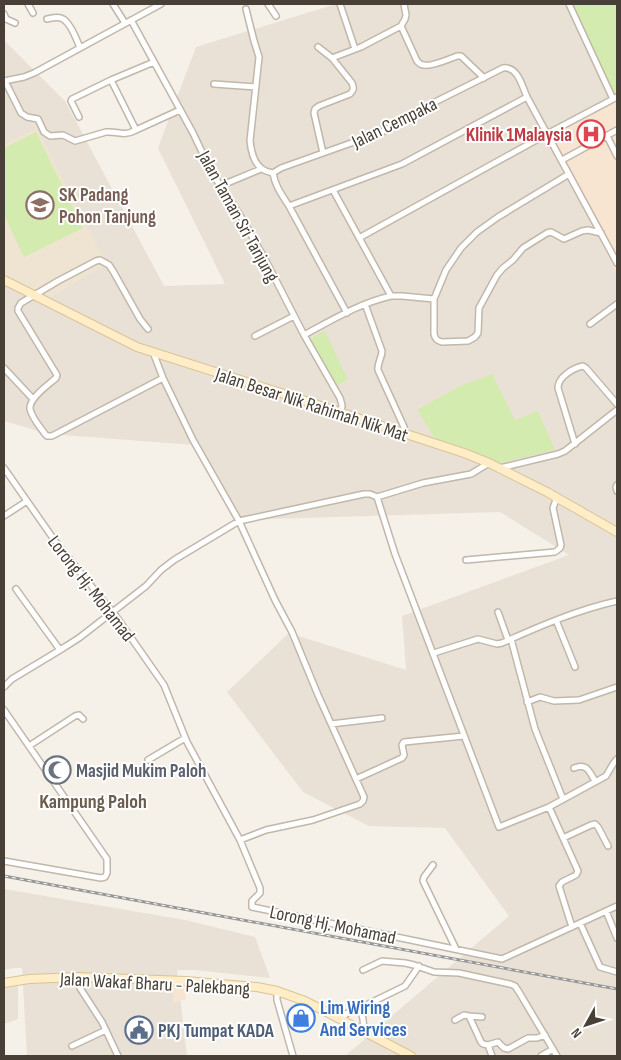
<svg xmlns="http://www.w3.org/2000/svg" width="621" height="1060" viewBox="0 0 621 1060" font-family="'Sofia Sans Condensed',sans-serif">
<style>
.residential{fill:#e9e1d5}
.commercial{fill:#f7e5d2}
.education{fill:#eee4d1}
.green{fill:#d4ebaf}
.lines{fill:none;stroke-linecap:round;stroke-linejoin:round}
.street-casing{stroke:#c1b7aa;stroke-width:8}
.secondary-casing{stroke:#dac397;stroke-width:10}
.street{stroke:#fff;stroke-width:5}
.secondary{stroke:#ffedc7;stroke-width:8}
.rail-casing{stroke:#979797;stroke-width:3}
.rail{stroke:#fff;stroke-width:1;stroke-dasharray:4;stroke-linecap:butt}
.labels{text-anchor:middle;stroke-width:4;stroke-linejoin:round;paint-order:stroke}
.street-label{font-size:19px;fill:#484036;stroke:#fff}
.health-label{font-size:19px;font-weight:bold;fill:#be3a42;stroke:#fff;text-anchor:end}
.education-label{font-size:19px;font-weight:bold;fill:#785e54;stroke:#fff;text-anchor:start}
.worship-label{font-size:19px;font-weight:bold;fill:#5b616d;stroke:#fff;text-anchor:start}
.shop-label{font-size:19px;font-weight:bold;fill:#366cbe;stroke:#fff;text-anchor:start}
.service-label{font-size:19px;font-weight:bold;fill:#4e5e75;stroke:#fff;text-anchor:start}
.neighbourhood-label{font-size:20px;font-weight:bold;fill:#6c5d4d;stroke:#fff}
</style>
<rect width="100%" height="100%" fill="#f5f0e8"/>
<path class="residential" d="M336 4H617V1056H345L509 916 445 828 369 826 303 792 227 692 289 633 406 670 402 616 569 555 500 512 240 520 195 445 49 434 4 421V40L65 101 164 286 225 284 158 148 196 47Z
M4 889 185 920 255 937 270 978 194 970H177L187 1056H27L22 968H14L4 970Z
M18 986V1019L4 1024V988Z"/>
<path class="commercial" d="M617 100V273L545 137Z
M174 981 185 982 186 999 173 1003Z"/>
<path class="education" d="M37 128 106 264 45 301 4 280V145Z"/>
<path class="green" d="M569 4H617V39L616 40 617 42V97L613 99Z
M36 132 83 228 24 257 4 215V148Z
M325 331 348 380 337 385 311 342 313 337Z
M492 374 515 420 538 411 555 450 499 463 466 449 435 438 417 410 458 387Z"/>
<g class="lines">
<g class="street-casing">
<path id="street" d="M28 4 33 13
M113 4 125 23
M268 4 276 16
M340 4 355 49
M569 4 613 99
M246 9 254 41 259 57 250 141C251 150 253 162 261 168 264 171 269 172 273 173
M4 14 6 19 15 23
M47 19C52 18 59 16 63 19 70 23 77 40 80 48
M131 20 193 133 212 173 241 217 266 261 304 335 340 398 342 405 341 413
M401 26 417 61C419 63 420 65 424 65 431 67 449 59 457 56H461L484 78
M318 47 332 58 352 83C354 88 354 90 350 94L319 106 315 109 314 113 323 153
M332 58 361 47 401 26 405 19 406 15 404 4
M111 80 136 130 180 110
M4 81 24 77 34 73 161 4
M5 81 21 113 27 117 38 119 44 132 50 136 63 135 75 141 106 132C119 131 123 137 136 130
M214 84 256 87
M79 117 71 101 72 99 111 80 154 62
M607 136 617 156
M562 160 617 130
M273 173 281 168 382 132 417 111 503 68C518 66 522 86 527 97L617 263
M273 173C275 186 282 195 289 206L347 313
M569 174 498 217 477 232 461 248 446 270 434 299V334C435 339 437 341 442 342L468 341 475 337 478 333 479 308 497 275 503 268 513 260 523 248 547 233 551 232 564 239 582 231 588 230 601 233
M220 186 261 169
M333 190 391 296H402L434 299
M289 206 402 164 527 97
M359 238 547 134 617 97
M365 304 382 351C382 358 377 363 378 370L404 427V434
M590 324 617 304
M148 329 140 319 113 271 109 265 100 260 96 261 58 281 21 303 18 308V311L57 375 56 378C48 385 29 398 30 409 32 418 40 427 45 434L47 436H52L163 378
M304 335C332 320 360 303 391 296
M255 336 294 316
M153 352 163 378 193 440 239 521 275 600 292 632 318 695 364 797 363 801 360 804 313 820 266 830 240 840
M4 368 33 399
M575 444 558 388C558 377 573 368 583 366L586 368 617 404
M4 468 55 541 118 619 164 685 187 742 240 840 260 888V893L252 901V907L502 959 617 906
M500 468 558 454 565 451 617 410
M617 485 616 487 617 491
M377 497 395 554 499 827 549 807
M4 516 27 501
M466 560 555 552 560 548 561 545 553 508 557 497
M16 589 60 650
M498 612 508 640
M556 620 575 667
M511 639 535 729 563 799
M433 654 437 652 478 639 497 644 502 643C540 626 577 610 617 601
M4 687 12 679 60 650 79 638 146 586 161 570 174 560 239 521 364 494H370L377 497 423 483 471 474 489 463
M527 702 540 697 554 701 579 700 617 687
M4 710 107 859V873L105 877 101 878 4 861
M331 724 382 718
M29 746 75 716 79 715 83 719
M148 760 185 738
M574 768C587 763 589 771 595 781
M356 779 402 758 404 755 402 745 404 742 464 736
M563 838 591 825 595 824 598 827 608 846
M433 865 424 877 423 881 456 949
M606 911 617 938
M580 923 600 967 617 972
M572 927 559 886 562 882 576 875 578 871 549 807 606 776 613 764 617 759
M363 970 382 961 405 963 414 965 434 972 459 973 510 984 515 986 519 992 557 1056
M78 977 80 988 102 1022 118 1056
M277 991V1000L293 1056
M360 1008 363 1019 364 1031
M482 1017 469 1016 481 1042 483 1044 488 1045
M340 1019C347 1013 351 1010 360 1008L405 986 419 966
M455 1020 464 1015 469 1016
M72 1046 106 1030
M492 1056 488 1045 498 1042 504 1048 508 1049 528 1038H537L545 1035
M541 1056 553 1049"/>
</g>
<g class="secondary-casing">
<path id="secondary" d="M4 280 137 347 309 402 464 453 489 463 547 492 617 532
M4 983 29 979 78 977 186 981 257 987 277 991 305 1001 340 1019 411 1056"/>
</g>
<use href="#street" class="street"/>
<use href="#secondary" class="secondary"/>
<g class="rail-casing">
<path id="rail" d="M4 876 617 989"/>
</g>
<use href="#rail" class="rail"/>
</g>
<defs>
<g id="hospital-ring" transform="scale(1.4375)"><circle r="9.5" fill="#fff" stroke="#e0444e" stroke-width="1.5"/><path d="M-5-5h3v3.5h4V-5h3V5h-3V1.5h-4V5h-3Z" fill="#e0444e"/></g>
<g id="school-ring" transform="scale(1.4375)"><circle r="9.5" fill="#fff" stroke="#8d6e63" stroke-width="1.5"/><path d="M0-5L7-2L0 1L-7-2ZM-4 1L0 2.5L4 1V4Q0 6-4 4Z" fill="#8d6e63"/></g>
<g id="mosque-ring" transform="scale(1.4375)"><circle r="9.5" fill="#fff" stroke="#6b7280" stroke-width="1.5"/><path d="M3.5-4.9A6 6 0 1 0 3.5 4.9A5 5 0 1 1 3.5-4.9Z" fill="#6b7280"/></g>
<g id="shop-ring" transform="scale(1.4375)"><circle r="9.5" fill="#fff" stroke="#3f7fe0" stroke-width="1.5"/><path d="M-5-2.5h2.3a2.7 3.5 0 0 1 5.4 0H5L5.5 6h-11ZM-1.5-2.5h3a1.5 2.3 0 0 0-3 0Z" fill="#3f7fe0"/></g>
<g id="civic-ring" transform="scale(1.4375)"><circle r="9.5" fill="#fff" stroke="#5c6f8a" stroke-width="1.5"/><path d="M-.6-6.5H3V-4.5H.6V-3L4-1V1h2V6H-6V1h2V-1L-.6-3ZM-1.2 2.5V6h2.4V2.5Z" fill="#5c6f8a"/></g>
</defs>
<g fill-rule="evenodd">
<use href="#hospital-ring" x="591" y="134"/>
<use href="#school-ring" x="40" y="205"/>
<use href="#mosque-ring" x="57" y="770"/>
<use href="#shop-ring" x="301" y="1018"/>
<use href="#civic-ring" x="139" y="1030"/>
</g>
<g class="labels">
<g class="street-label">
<text transform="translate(394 122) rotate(-26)" y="7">Jalan Cempaka</text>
<text transform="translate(239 216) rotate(61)" y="7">Jalan Taman Sri Tanjung</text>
<text transform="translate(312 404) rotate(18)" y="7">Jalan Besar Nik Rahimah Nik Mat</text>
<text transform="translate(92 588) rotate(52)" y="7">Lorong Hj. Mohamad</text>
<text transform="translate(333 924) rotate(12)" y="7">Lorong Hj. Mohamad</text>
<text transform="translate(155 983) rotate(3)" y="7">Jalan Wakaf Bharu - Palekbang</text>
</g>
<g class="health-label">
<text x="572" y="141">Klinik 1Malaysia</text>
</g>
<g class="education-label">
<text x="59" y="201">SK Padang<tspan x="59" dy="22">Pohon Tanjung</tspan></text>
</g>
<g class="worship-label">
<text x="76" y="777">Masjid Mukim Paloh</text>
</g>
<g class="shop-label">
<text x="320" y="1014">Lim Wiring<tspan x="320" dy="22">And Services</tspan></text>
</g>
<g class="service-label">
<text x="158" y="1037">PKJ Tumpat KADA</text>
</g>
<g class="neighbourhood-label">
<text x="93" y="808">Kampung Paloh</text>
</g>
</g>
<rect width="621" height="1060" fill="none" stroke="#484036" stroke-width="10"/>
<g transform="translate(586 1025) rotate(230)" stroke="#ffffff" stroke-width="4" paint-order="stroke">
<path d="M0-4L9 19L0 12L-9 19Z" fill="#484036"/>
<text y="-8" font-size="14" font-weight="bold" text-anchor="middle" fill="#484036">N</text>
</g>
</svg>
